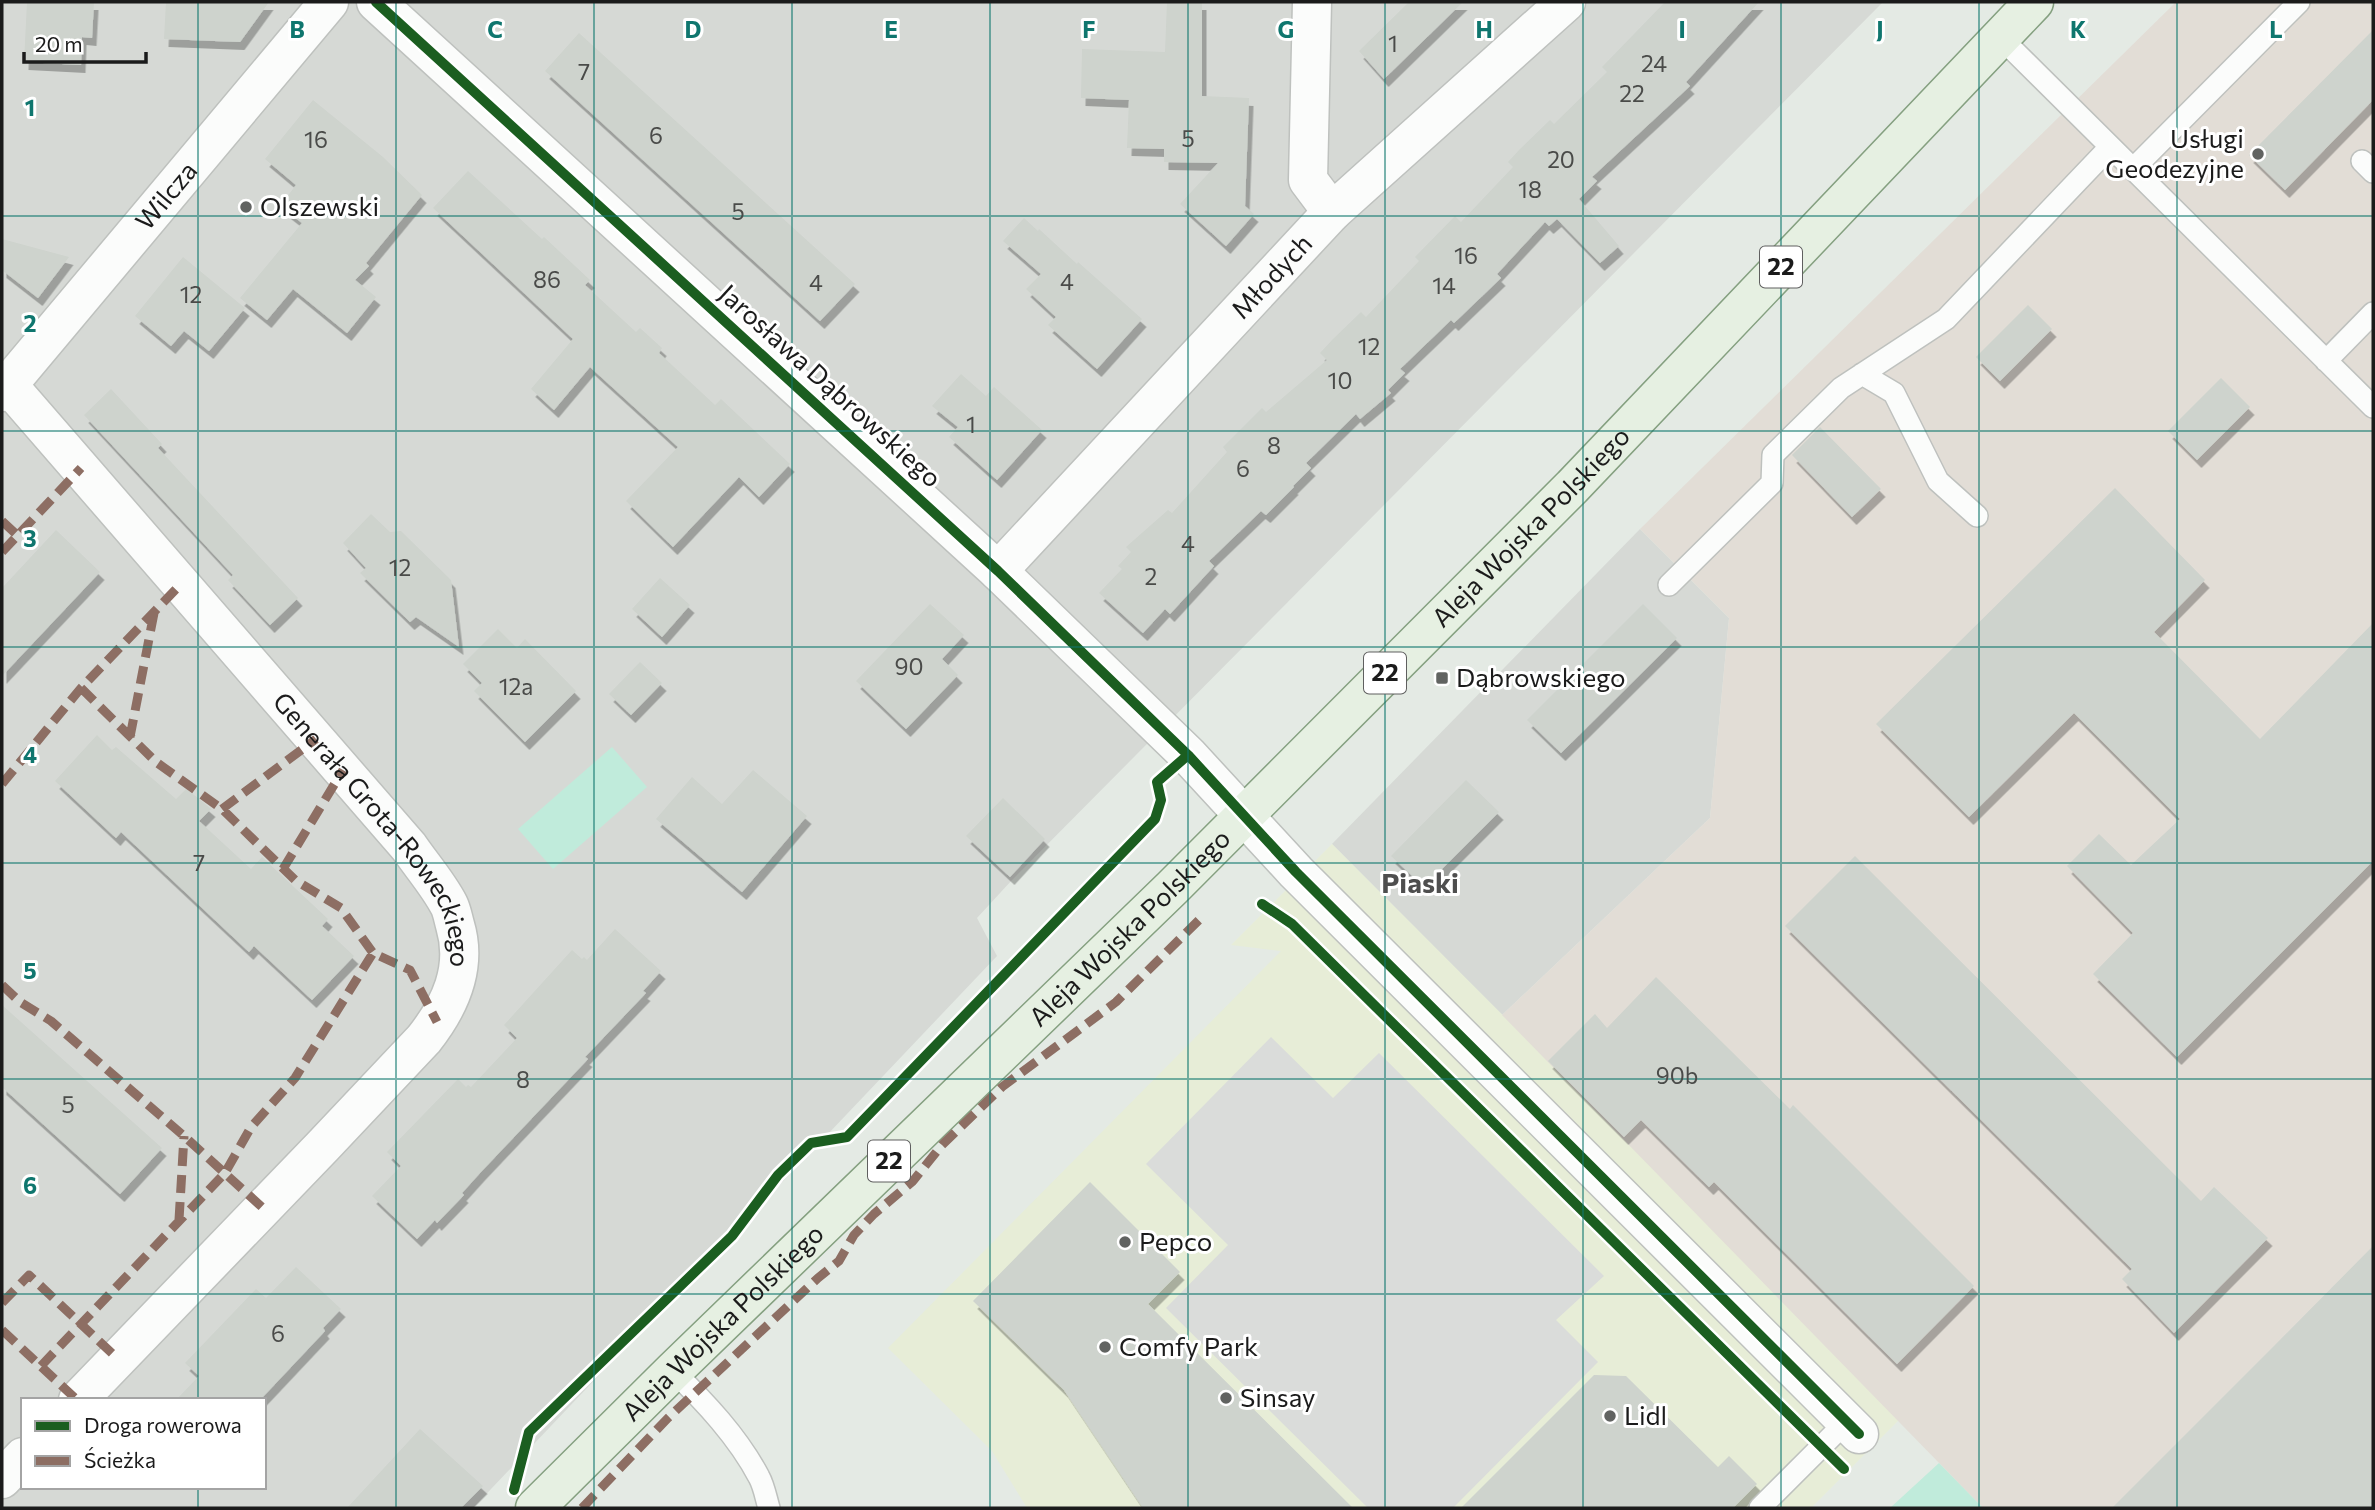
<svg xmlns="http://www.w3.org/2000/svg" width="2375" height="1510" viewBox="0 0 2375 1510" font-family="Commissioner,sans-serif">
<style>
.residential{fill:#d6d9d5;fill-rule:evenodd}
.commercial{fill:#e7edd7}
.industrial{fill:#e2ddd6}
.grass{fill:#c0ebdb}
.parking{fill:#dadcda}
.building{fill:#ced3cd;filter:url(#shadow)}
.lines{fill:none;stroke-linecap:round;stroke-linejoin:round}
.service-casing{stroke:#bec1be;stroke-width:24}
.minor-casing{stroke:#bec1be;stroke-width:41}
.primary-casing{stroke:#85a080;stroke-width:41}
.service{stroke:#fbfcfb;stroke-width:21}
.minor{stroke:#fbfcfb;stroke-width:38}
.primary{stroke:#e6f0e2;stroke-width:38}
.quiet{stroke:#8d6e63;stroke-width:9;stroke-dasharray:18 9;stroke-linecap:butt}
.cycleway-casing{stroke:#fff;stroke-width:15}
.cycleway{stroke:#1b5e20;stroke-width:10}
.grid{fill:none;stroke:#0f766e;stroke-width:2;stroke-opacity:0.55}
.poi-dot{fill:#616361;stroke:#fff;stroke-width:2.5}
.labels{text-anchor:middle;stroke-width:6;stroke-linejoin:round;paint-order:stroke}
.number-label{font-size:23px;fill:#4a4b49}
.shield{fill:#fff;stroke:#5f5f5f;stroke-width:2}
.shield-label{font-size:24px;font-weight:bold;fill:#1b1b1b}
.poi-label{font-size:26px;fill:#1b1b1b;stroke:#fff;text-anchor:start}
.street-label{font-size:26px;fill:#1b1b1b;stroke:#fff}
.neighbourhood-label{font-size:28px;font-weight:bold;fill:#4e4e4e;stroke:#fff}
.grid-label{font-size:23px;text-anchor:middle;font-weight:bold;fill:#0f766e;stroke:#fff;stroke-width:6;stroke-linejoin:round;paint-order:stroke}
</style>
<defs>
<filter id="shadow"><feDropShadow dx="4.5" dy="8" stdDeviation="0" flood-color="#0004"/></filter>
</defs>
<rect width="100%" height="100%" fill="#e4eae4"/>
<path class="residential" d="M2 2H1883L1012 880 977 918 997 956 473 1508H2ZM23 1400H264V1487H23Z
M1640 529 1729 618 1710 818 1502 1015 1332 844Z"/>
<path class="commercial" d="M1332 844 1903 1416 1811 1508H1027L992 1451 888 1348 1281 951 1231 945Z"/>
<path class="industrial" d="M2176 2H2373V1508H1983L1502 1015 1710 818 1729 618 1640 529Z"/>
<path class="grass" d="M612 747 647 787 553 869 518 829Z
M1939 1463 1983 1508H1890Z"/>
<path class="parking" d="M1271 1037 1333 1098 1379 1053 1604 1276 1556 1320 1598 1362 1453 1508H1368L1166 1308 1228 1245 1146 1164Z"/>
<path class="building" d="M27 2H94L92 38 82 37 81 65 24 62Z
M166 2H269L240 42 164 39Z
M1167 2H1202V96L1249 98 1245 206 1254 214 1226 246 1180 204 1218 163 1164 162V149L1127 148 1129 100 1081 98 1082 49 1165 52Z
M1409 2H1463L1384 79 1359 51Z
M1665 2H1759L1686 82 1690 86 1592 177 1597 181 1579 199 1619 246 1600 263 1557 219 1549 226 1545 222 1497 274 1501 278 1454 323 1451 320 1400 369 1405 373 1388 390 1391 393 1360 419 1356 414 1306 463 1311 468 1293 486 1294 487 1266 515 1261 511 1209 561 1214 566 1170 614 1165 609 1143 633 1099 593 1122 569 1118 566 1131 552 1126 547 1168 510 1172 513 1227 452 1223 447 1262 408 1266 412 1327 360 1320 353 1333 339 1361 312 1366 317 1419 261 1415 257 1455 216 1461 222 1513 167 1508 162 1520 149 1550 120 1554 124 1607 72 1602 67Z
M2373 30V100L2285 190 2249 155Z
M579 33 855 284 820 321 545 71Z
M313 100 383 157 422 195 366 263 369 266 355 280 376 297 347 333 293 289 267 320 240 298 302 223 280 206 296 185 265 159Z
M468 171 542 239 544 237 590 280 585 285 636 332 640 328 662 348 659 353 715 405 721 399 790 464 759 497 739 477 673 547 626 501 678 447 590 367 554 410 531 389 573 339 433 208Z
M1024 218 1038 231 1039 229 1077 264 1078 262 1142 319 1097 369 1048 325 1056 317 1026 289 1041 274 1003 241Z
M2 239 69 257 38 298 2 270Z
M183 257 245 308 209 351 184 331 171 346 135 316Z
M2028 305 2052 329 2000 381 1976 357Z
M961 374 986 396 994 387 1042 430 997 480 949 437 958 427 932 406Z
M2221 378 2250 407 2197 460 2168 431Z
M111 389 162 444 158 448 298 598 270 625 228 580 233 575 84 415Z
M1820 427 1881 489 1852 517 1792 455Z
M2115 488 2205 580 2154 632 2260 739 2373 623V861L2177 1057 2093 974 2133 933 2067 866 2099 834 2131 865 2180 819 2074 713 1969 817 1876 724Z
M371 514 390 532 401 531 451 580 459 647 416 617 410 622 360 573 366 568 343 543Z
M56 530 100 572 2 676V588Z
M660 578 690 605 662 637 632 609Z
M930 604 964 635 942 659 958 675 906 729 856 681Z
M1643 604 1677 638 1561 753 1527 720Z
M498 629 517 648 525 639 576 691 525 742 474 691 482 683 463 664Z
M640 662 662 683 631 715 609 694Z
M97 735 112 750 116 747 176 799 186 789 198 798 211 809 199 821 251 869 262 857 328 919 322 926 354 956 312 1000 254 946 249 952 121 832 116 838 55 781Z
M753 770 807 816 742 892 656 819 692 777 722 804Z
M1466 780 1499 812 1424 887 1391 856Z
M1003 798 1045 839 1010 877 966 836Z
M1855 856 2201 1201 2214 1187 2268 1238 2174 1333 2122 1279 2132 1269 1785 926Z
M615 929 661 971 643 991 646 993 585 1057 588 1059 480 1173 462 1193 464 1195 437 1223 435 1220 417 1239 372 1196 401 1166 387 1152 458 1079 466 1087 468 1085 471 1087 517 1038 504 1025 572 950 582 959 584 957 587 960Z
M1656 977 1790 1109 1793 1105 1974 1286 1897 1364 1714 1182 1709 1187 1641 1120 1624 1137 1548 1061 1595 1014 1607 1028Z
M2 1005 162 1148 120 1194 2 1087Z
M1090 1182 1180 1272 1148 1304 1353 1508H1143L1064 1390 973 1301Z
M2373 1246V1508H2112L2274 1346Z
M296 1267 341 1309 323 1328 325 1331 260 1400H176L199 1376 185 1363 256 1289 266 1298Z
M1594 1375 1626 1376 1718 1467 1729 1456 1757 1484 1733 1508H1461Z
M420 1429 483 1486 461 1508H347Z"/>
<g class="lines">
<g class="service-casing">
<path id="service" d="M2000 37 2373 407
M2362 161 2373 172
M2133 169 2299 2
M2326 361 2373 313
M1862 374 1894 393 1938 481 1977 516
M1669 585 1772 483 1773 455 1841 388 1946 319 2110 147
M673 1371C705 1402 738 1437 759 1477 764 1486 766 1498 769 1508
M1760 1508 1846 1422"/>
</g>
<g class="minor-casing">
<g id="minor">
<path d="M376 2 998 571 1188 755 1296 872 1859 1434"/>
<path d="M1312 2 1308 180 1332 212"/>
<path id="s1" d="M8 385 409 847C422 866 438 884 449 905 452 911 453 918 455 925 468 968 450 1006 424 1039L323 1146 78 1400"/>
<path id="s2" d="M2 392 329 2"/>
<path id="s3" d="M998 571 1332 212 1566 2"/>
<path d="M2 1479 23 1457"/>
</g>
</g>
<g class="primary-casing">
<g id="primary">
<path id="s4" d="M535 1508 673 1371 1172 888 1572 487 2034 2"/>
</g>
</g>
<use href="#service" class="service"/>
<use href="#minor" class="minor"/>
<use href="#primary" class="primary"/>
<path class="quiet" d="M2 521 17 535
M2 552 81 468
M81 688 156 762 222 809 295 880 341 908 373 953 410 970 437 1022
M130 737 154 613
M2 784 81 688 181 584
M222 809 316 739
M283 869 343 770
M2 985 20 1002 51 1021 184 1136 263 1208
M179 1220 184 1136
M2 1303 29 1275 118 1359
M2 1330 77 1400
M41 1366 225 1173 251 1127 295 1078 373 953
M582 1508 668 1418 818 1278 839 1261 854 1235 874 1214 913 1181 942 1145 1002 1087 1116 1002 1200 919"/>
<g class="cycleway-casing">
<path id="cycleway" d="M376 2 998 571 1188 755 1296 872 1859 1434
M1262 904 1292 924 1844 1469
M514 1490 529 1432 732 1236 778 1175 811 1143 847 1137 1155 819 1161 800 1157 782 1188 755"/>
</g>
<use href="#cycleway" class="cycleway"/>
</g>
<path class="grid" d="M198 2V1400M396 2V1508M594 2V1508M792 2V1508M990 2V1508M1188 2V1508M1385 2V1508M1583 2V1508M1781 2V1508M1979 2V1508M2177 2V1508M2 216H2373M2 431H2373M2 647H2373M2 863H2373M2 1079H2373M2 1294H2373M198 1487V1508"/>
<g class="poi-dot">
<circle cx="2258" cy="154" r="7"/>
<circle cx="246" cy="207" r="7"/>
<rect x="1435" y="671" width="14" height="14" rx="3.5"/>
<circle cx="1125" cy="1242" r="7"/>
<circle cx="1105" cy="1347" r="7"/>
<circle cx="1226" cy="1398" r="7"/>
<circle cx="1610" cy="1416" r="7"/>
</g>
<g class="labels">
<g class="number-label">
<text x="1393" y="52">1</text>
<text x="1654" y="72">24</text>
<text x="584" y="80">7</text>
<text x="1632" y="102">22</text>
<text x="656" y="144">6</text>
<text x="1188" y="147">5</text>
<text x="316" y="148">16</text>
<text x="1561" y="168">20</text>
<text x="1530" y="198">18</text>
<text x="738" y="220">5</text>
<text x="1466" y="264">16</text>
<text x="547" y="288">86</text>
<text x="1067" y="290">4</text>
<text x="816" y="291">4</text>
<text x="1444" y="294">14</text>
<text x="191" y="303">12</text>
<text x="1369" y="355">12</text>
<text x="1340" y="389">10</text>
<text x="971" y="433">1</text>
<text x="1274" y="454">8</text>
<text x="1243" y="477">6</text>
<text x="1188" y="552">4</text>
<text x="400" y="576">12</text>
<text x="1151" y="585">2</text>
<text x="909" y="675">90</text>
<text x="516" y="695">12a</text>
<text x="199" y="871">7</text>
<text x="1677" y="1084">90b</text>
<text x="523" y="1088">8</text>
<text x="68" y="1113">5</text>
<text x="278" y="1342">6</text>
</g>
<g class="shield">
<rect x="1760" y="246.5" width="42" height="41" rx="5"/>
<rect x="1364" y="652.5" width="42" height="41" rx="5"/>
<rect x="868" y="1140.5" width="42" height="41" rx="5"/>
</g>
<g class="shield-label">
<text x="1781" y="275">22</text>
<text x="1385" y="681">22</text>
<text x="889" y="1169">22</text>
</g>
<g class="poi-label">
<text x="2244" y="148" text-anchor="end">Usługi<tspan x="2244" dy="30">Geodezyjne</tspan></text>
<text x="260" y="216">Olszewski</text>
<text x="1456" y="687">Dąbrowskiego</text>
<text x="1139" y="1251">Pepco</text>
<text x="1119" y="1356">Comfy Park</text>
<text x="1240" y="1407">Sinsay</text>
<text x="1624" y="1425">Lidl</text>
</g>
<g class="street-label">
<text dy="9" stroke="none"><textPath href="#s2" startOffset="256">Wilcza</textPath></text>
<text dy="9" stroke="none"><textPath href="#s3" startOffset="402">Młodych</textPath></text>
<text transform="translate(830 386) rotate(42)" y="9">Jarosława Dąbrowskiego</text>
<text dy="9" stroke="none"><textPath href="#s4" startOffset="1398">Aleja Wojska Polskiego</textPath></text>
<text dy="9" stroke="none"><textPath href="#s1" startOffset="579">Generała Grota-Roweckiego</textPath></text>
<text dy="9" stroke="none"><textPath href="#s4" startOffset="831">Aleja Wojska Polskiego</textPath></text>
<text dy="9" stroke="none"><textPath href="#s4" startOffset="264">Aleja Wojska Polskiego</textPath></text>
</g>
<g class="neighbourhood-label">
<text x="1420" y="893">Piaski</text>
</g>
</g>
<g class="grid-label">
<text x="297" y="38">B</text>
<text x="495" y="38">C</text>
<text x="693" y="38">D</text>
<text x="891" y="38">E</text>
<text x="1089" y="38">F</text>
<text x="1286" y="38">G</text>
<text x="1484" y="38">H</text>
<text x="1682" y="38">I</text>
<text x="1880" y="38">J</text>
<text x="2078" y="38">K</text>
<text x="2276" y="38">L</text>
<text x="30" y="116">1</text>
<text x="30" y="332">2</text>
<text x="30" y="547">3</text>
<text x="30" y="763">4</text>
<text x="30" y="979">5</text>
<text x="30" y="1194">6</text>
</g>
<rect width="2375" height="1510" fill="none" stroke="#1b1b1b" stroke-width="7"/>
<rect x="21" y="1398" width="245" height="91" fill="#ffffff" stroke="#a4a4a4" stroke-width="2"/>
<rect x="35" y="1421" width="35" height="10" fill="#1b5e20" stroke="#a4a4a4" stroke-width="2"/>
<text x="84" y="1433" font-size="21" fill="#1b1b1b">Droga rowerowa</text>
<rect x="35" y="1456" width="35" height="10" fill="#8d6e63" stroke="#a4a4a4" stroke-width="2"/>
<text x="84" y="1468" font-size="21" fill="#1b1b1b">Ścieżka</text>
<path d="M24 52v10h122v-10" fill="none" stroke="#1b1b1b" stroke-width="3.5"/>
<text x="35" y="52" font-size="21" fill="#1b1b1b" stroke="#ffffff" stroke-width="5" paint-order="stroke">20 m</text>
</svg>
